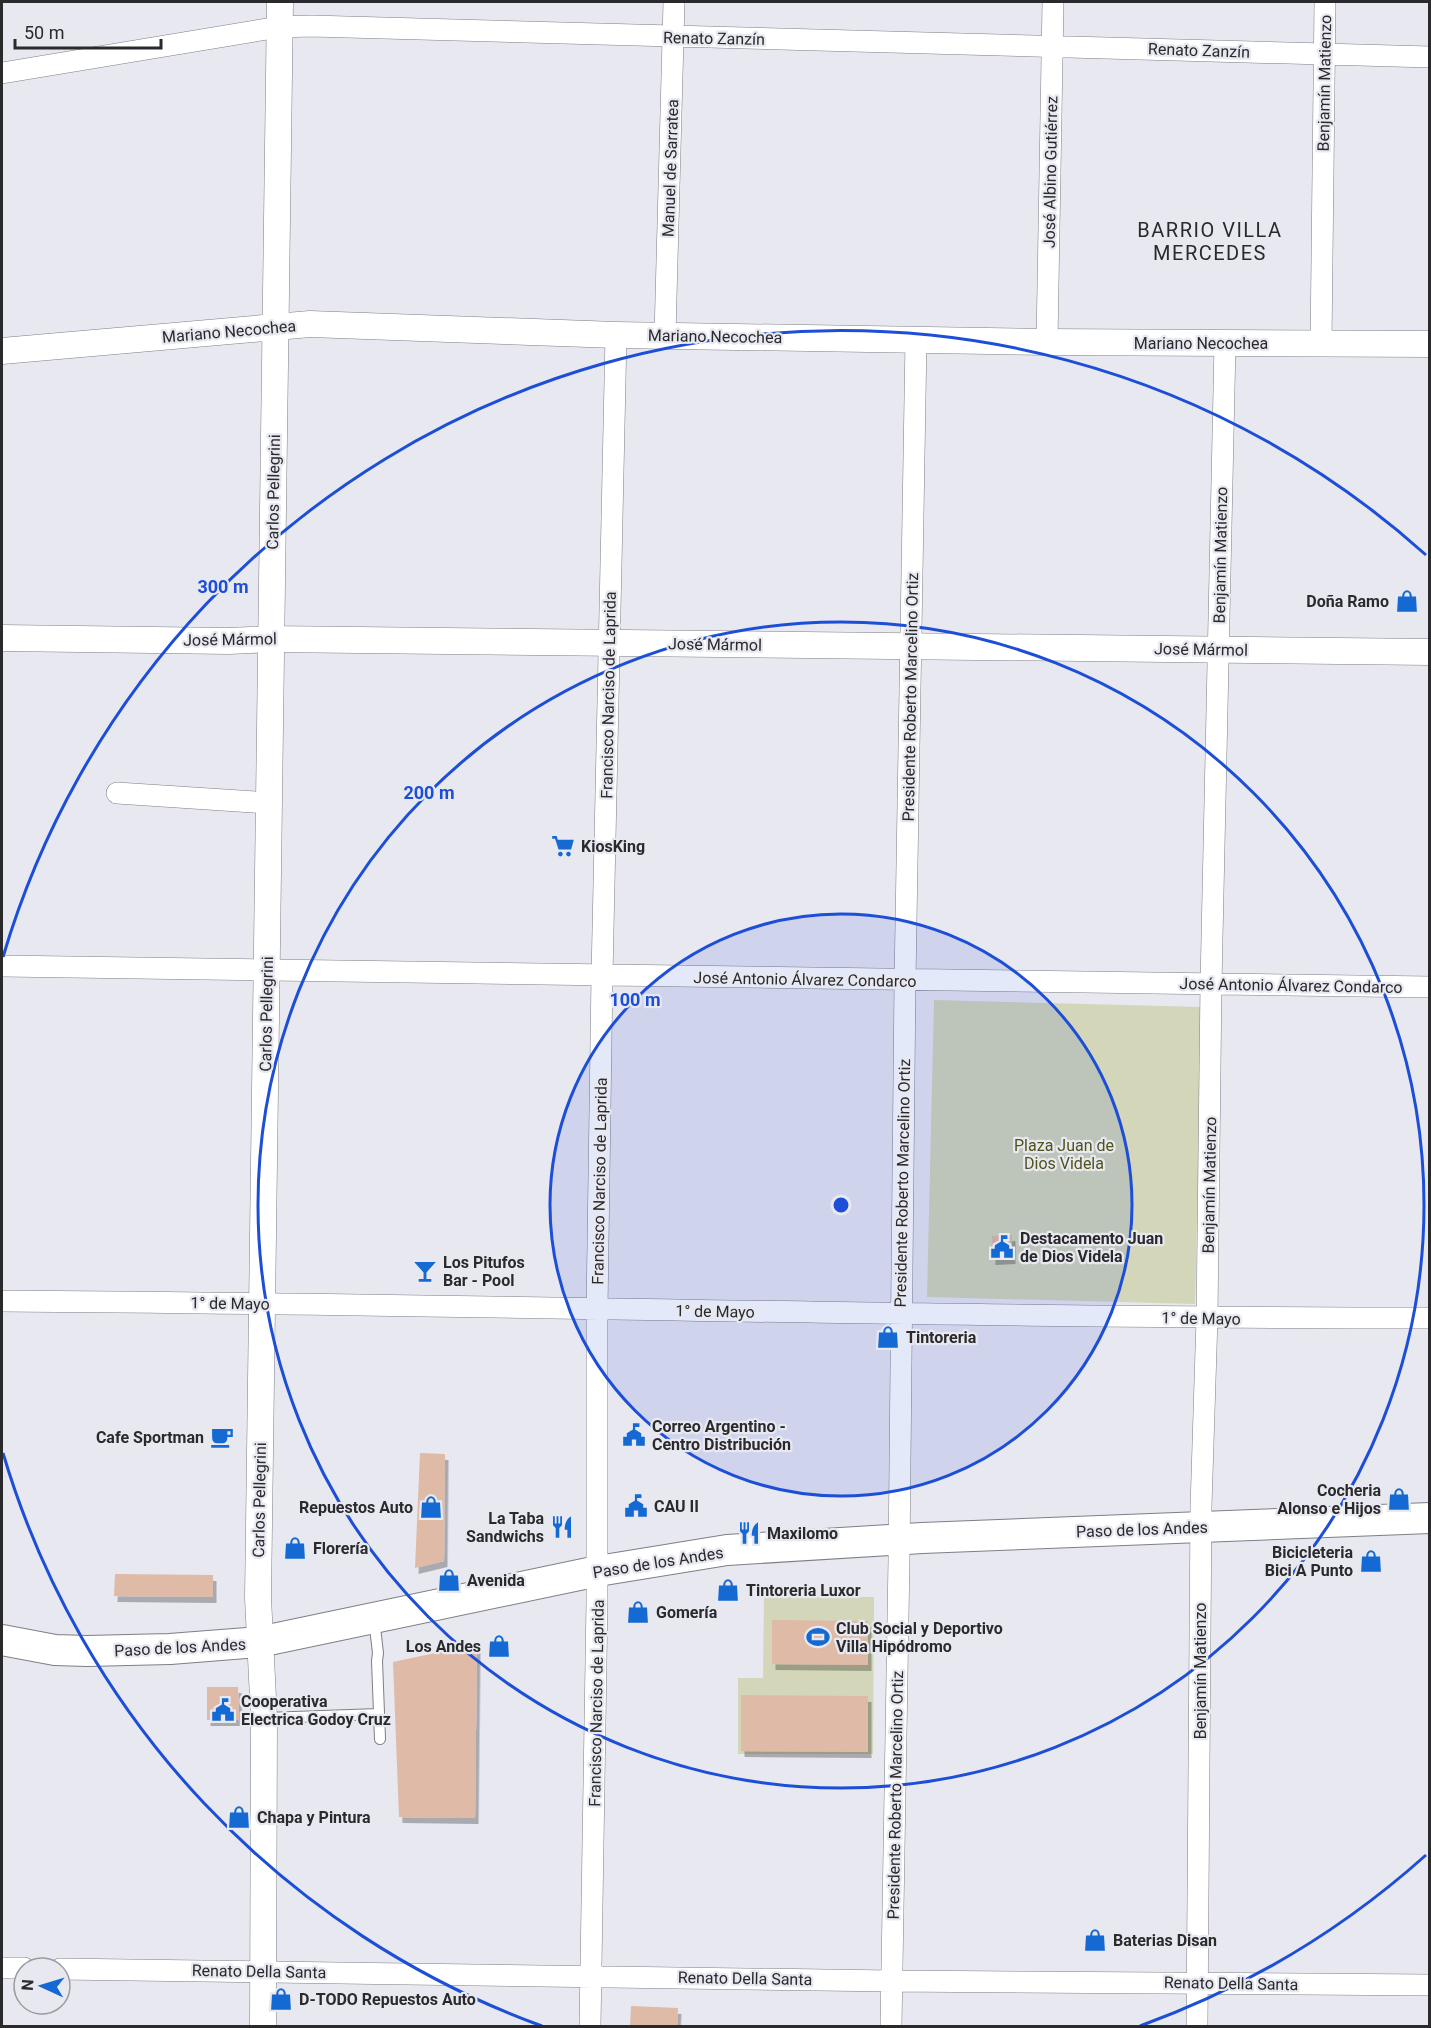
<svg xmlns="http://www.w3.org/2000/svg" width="1431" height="2028" viewBox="0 0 1431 2028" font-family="Roboto,sans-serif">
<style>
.green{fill:#d3d6b8}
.building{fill:#dfbaa6;filter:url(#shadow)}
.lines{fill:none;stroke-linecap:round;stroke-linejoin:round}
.service-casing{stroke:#7e7f86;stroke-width:12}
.minor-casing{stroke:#7e7f86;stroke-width:22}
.tertiary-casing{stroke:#7e7f86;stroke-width:27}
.secondary-casing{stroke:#7e7f86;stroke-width:32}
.service{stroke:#fff;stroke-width:10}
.minor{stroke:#fff;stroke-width:21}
.tertiary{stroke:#fff;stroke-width:26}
.secondary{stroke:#fff;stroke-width:30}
.ring{fill:none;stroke:#1d4ed8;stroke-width:3}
.labels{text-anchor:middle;stroke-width:4.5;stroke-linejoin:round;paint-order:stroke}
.street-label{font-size:16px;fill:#2a2a2d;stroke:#e7e8f0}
.poi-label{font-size:16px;font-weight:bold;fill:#2a2a2d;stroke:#e7e8f0;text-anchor:start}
.park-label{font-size:16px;fill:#505317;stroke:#e7e8f0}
.quarter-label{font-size:20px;letter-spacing:1.5px;fill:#2a2a2d;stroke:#e7e8f0}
.centre{fill:#1d4ed8;stroke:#e7e8f0;stroke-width:3}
.ring-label{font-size:18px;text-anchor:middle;font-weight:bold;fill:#1d4ed8;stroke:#e7e8f0;stroke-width:4.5;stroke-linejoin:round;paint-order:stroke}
</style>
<defs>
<filter id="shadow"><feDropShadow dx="3.5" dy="6" stdDeviation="0" flood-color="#0004"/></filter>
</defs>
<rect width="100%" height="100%" fill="#e7e8f0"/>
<path class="green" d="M934 1000 1202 1007 1195 1304 927 1297Z
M764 1597H874L873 1754H738V1678H763Z"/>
<path class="building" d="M1012 1235V1258L992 1259V1236Z
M420 1453 445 1454 444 1561 415 1568Z
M115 1574 213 1575V1597L114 1596Z
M772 1620 868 1621V1665L772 1664Z
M477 1644 475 1818 399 1817 393 1662Z
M207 1687H238L239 1720H207Z
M741 1695 868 1696V1752L741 1751Z
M631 2006 678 2008 677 2026H630Z"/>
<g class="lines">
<g class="service-casing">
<path id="service" d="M374 1619 378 1653 377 1661 380 1739
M265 1718 379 1714"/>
</g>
<g class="minor-casing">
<path id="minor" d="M2 73 279 27 311 26 1430 57
M665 335 674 2
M1047 342 1053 2
M1321 344 1325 2
M117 793 269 803
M2 966 1430 987
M2 1301C478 1304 953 1318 1430 1318
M2 1968H24
M60 1969 892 1981 1430 1985
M590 2026 597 1601V1310L602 976 616 335
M891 2026 899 1559 905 981 916 340
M1197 2026 1201 1507 1207 1318 1211 984 1225 344"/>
</g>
<g class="tertiary-casing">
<path id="tertiary" d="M2 351 310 324 616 335 1047 342 1430 344
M2 638 229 641 271 639 1430 652
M263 2026 264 1718 258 1598 280 2"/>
</g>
<g class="secondary-casing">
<path id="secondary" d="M2 1640 55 1650 87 1651 170 1649 259 1642 598 1571 727 1550 922 1538 1430 1518"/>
</g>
<use href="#service" class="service"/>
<use href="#minor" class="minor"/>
<use href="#tertiary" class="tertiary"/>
<use href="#secondary" class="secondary"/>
</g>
<circle cx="841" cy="1205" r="291" fill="#1d4ed8" fill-opacity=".12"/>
<g class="ring">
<circle cx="841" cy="1205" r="291"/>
<circle cx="841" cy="1205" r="583"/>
<path d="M1426 1855A874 874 0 0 1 1140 2026M542 2026A874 874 0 0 1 3 1453M3 957A874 874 0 0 1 1426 555"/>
</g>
<defs>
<g id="shop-bare" transform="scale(1.8)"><path d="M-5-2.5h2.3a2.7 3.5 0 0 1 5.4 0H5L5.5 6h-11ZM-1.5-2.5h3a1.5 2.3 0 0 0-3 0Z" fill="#1569d3" stroke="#e7e8f0" stroke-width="2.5" paint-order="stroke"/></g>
<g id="supermarket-bare" transform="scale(1.8)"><path d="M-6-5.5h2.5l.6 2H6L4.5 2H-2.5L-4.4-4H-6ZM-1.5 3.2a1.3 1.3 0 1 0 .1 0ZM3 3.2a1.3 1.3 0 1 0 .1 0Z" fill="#1569d3" stroke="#e7e8f0" stroke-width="2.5" paint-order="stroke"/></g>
<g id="civic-bare" transform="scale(1.8)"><path d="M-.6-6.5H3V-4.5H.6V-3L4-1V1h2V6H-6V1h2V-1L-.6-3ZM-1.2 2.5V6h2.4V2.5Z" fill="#1569d3" stroke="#e7e8f0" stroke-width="2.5" paint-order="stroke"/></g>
<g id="bar-bare" transform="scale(1.8)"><path d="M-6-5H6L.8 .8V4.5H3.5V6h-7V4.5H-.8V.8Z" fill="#1569d3" stroke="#e7e8f0" stroke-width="2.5" paint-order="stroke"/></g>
<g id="cafe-bare" transform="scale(1.8)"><path d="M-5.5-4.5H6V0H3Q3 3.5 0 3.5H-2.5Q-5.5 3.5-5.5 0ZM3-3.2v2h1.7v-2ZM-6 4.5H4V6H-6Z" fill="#1569d3" stroke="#e7e8f0" stroke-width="2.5" paint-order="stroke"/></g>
<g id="restaurant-bare" transform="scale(1.8)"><path d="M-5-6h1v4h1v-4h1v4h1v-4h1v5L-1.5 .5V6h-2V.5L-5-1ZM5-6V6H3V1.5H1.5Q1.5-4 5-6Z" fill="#1569d3" stroke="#e7e8f0" stroke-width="2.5" paint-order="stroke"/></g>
<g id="stadium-bare" transform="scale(1.8)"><path d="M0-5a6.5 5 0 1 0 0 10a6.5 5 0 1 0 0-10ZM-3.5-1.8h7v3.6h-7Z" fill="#1569d3" stroke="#e7e8f0" stroke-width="2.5" paint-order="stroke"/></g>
</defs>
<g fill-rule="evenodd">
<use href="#shop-bare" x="1407" y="601"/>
<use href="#supermarket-bare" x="563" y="846"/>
<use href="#civic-bare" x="1002" y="1247"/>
<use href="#bar-bare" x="425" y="1271"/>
<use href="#shop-bare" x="888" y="1337"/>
<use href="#civic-bare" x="634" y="1435"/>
<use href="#cafe-bare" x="222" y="1437"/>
<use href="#shop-bare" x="1399" y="1499"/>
<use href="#civic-bare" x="636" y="1506"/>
<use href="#shop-bare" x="431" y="1507"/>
<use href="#restaurant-bare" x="562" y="1527"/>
<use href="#restaurant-bare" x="749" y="1533"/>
<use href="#shop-bare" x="295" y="1548"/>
<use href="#shop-bare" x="1371" y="1561"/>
<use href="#shop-bare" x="449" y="1580"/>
<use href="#shop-bare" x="728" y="1590"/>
<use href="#shop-bare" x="638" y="1612"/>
<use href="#stadium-bare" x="818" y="1637"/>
<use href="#shop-bare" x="499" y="1646"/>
<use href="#civic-bare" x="223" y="1710"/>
<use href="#shop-bare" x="239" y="1817"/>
<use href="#shop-bare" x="1095" y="1940"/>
<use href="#shop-bare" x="281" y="1999"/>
</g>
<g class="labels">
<g class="street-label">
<text transform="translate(714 38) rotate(1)" y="6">Renato Zanzín</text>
<text transform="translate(1199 50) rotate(2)" y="6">Renato Zanzín</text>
<text transform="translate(1324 83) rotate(-89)" y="6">Benjamín Matienzo</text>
<text transform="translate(670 168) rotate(-88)" y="6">Manuel de Sarratea</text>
<text transform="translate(1050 172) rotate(-89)" y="6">José Albino Gutiérrez</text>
<text transform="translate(229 331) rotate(-5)" y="6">Mariano Necochea</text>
<text transform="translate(715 336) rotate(1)" y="6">Mariano Necochea</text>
<text x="1201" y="349">Mariano Necochea</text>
<text transform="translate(273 492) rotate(-89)" y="6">Carlos Pellegrini</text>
<text transform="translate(1220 555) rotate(-89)" y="6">Benjamín Matienzo</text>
<text transform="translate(230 639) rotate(-1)" y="6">José Mármol</text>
<text transform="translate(715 644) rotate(1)" y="6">José Mármol</text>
<text transform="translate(1201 649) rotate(1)" y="6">José Mármol</text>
<text transform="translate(608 695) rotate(-89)" y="6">Francisco Narciso de Laprida</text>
<text transform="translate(910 697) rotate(-89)" y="6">Presidente Roberto Marcelino Ortiz</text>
<text transform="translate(805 979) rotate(1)" y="6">José Antonio Álvarez Condarco</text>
<text transform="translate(1291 985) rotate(1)" y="6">José Antonio Álvarez Condarco</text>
<text transform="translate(266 1014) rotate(-89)" y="6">Carlos Pellegrini</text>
<text transform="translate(599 1181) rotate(-89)" y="6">Francisco Narciso de Laprida</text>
<text transform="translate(902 1183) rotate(-89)" y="6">Presidente Roberto Marcelino Ortiz</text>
<text transform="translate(1209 1185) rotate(-89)" y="6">Benjamín Matienzo</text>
<text transform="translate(230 1303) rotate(1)" y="6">1° de Mayo</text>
<text transform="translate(715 1311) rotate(1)" y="6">1° de Mayo</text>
<text transform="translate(1201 1318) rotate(1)" y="6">1° de Mayo</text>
<text transform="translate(259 1500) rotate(-89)" y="6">Carlos Pellegrini</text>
<text transform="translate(1142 1529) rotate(-2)" y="6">Paso de los Andes</text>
<text transform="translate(658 1562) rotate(-9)" y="6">Paso de los Andes</text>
<text transform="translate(180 1647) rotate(-3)" y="6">Paso de los Andes</text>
<text transform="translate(1200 1671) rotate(-90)" y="6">Benjamín Matienzo</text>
<text transform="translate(596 1703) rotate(-89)" y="6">Francisco Narciso de Laprida</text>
<text transform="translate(895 1795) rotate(-89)" y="6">Presidente Roberto Marcelino Ortiz</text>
<text transform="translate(259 1971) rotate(1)" y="6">Renato Della Santa</text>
<text transform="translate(745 1978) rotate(1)" y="6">Renato Della Santa</text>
<text transform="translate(1231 1983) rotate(1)" y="6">Renato Della Santa</text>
</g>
<g class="poi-label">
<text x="1389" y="607" text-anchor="end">Doña Ramo</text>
<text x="581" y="852">KiosKing</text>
<text x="1020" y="1244">Destacamento Juan<tspan x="1020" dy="18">de Dios Videla</tspan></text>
<text x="443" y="1268">Los Pitufos<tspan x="443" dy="18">Bar - Pool</tspan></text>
<text x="906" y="1343">Tintoreria</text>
<text x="652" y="1432">Correo Argentino -<tspan x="652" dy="18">Centro Distribución</tspan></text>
<text x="204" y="1443" text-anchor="end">Cafe Sportman</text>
<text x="1381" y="1496" text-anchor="end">Cocheria<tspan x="1381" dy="18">Alonso e Hijos</tspan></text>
<text x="654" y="1512">CAU II</text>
<text x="413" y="1513" text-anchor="end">Repuestos Auto</text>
<text x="544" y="1524" text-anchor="end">La Taba<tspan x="544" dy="18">Sandwichs</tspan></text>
<text x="767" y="1539">Maxilomo</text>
<text x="313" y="1554">Florería</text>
<text x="1353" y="1558" text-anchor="end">Bicicleteria<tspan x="1353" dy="18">Bici A Punto</tspan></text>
<text x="467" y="1586">Avenida</text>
<text x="746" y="1596">Tintoreria Luxor</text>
<text x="656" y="1618">Gomería</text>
<text x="836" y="1634">Club Social y Deportivo<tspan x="836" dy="18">Villa Hipódromo</tspan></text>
<text x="481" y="1652" text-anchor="end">Los Andes</text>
<text x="241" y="1707">Cooperativa<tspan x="241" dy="18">Electrica Godoy Cruz</tspan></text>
<text x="257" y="1823">Chapa y Pintura</text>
<text x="1113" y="1946">Baterias Disan</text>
<text x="299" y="2005">D-TODO Repuestos Auto</text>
</g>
<g class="park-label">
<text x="1064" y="1151">Plaza Juan de<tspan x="1064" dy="18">Dios Videla</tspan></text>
</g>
<g class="quarter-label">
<text x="1210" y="237">BARRIO VILLA<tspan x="1210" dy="23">MERCEDES</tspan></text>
</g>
</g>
<circle cx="841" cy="1205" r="9" class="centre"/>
<g class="ring-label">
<text x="223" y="593">300 m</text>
<text x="429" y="799">200 m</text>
<text x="635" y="1006">100 m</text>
</g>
<rect width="1431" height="2028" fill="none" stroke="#2a2a2d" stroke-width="6"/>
<g transform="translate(42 1986) rotate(274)"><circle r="28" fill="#e7e8f0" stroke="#9b9ca2" stroke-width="1.5"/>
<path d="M0-4.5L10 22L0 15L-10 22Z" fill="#1569d3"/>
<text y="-9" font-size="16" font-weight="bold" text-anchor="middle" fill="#2a2a2d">N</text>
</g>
<path d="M15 39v9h146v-9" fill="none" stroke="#2a2a2d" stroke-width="3"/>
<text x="24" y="39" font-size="18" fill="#2a2a2d" stroke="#e7e8f0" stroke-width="4.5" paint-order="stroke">50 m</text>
</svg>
